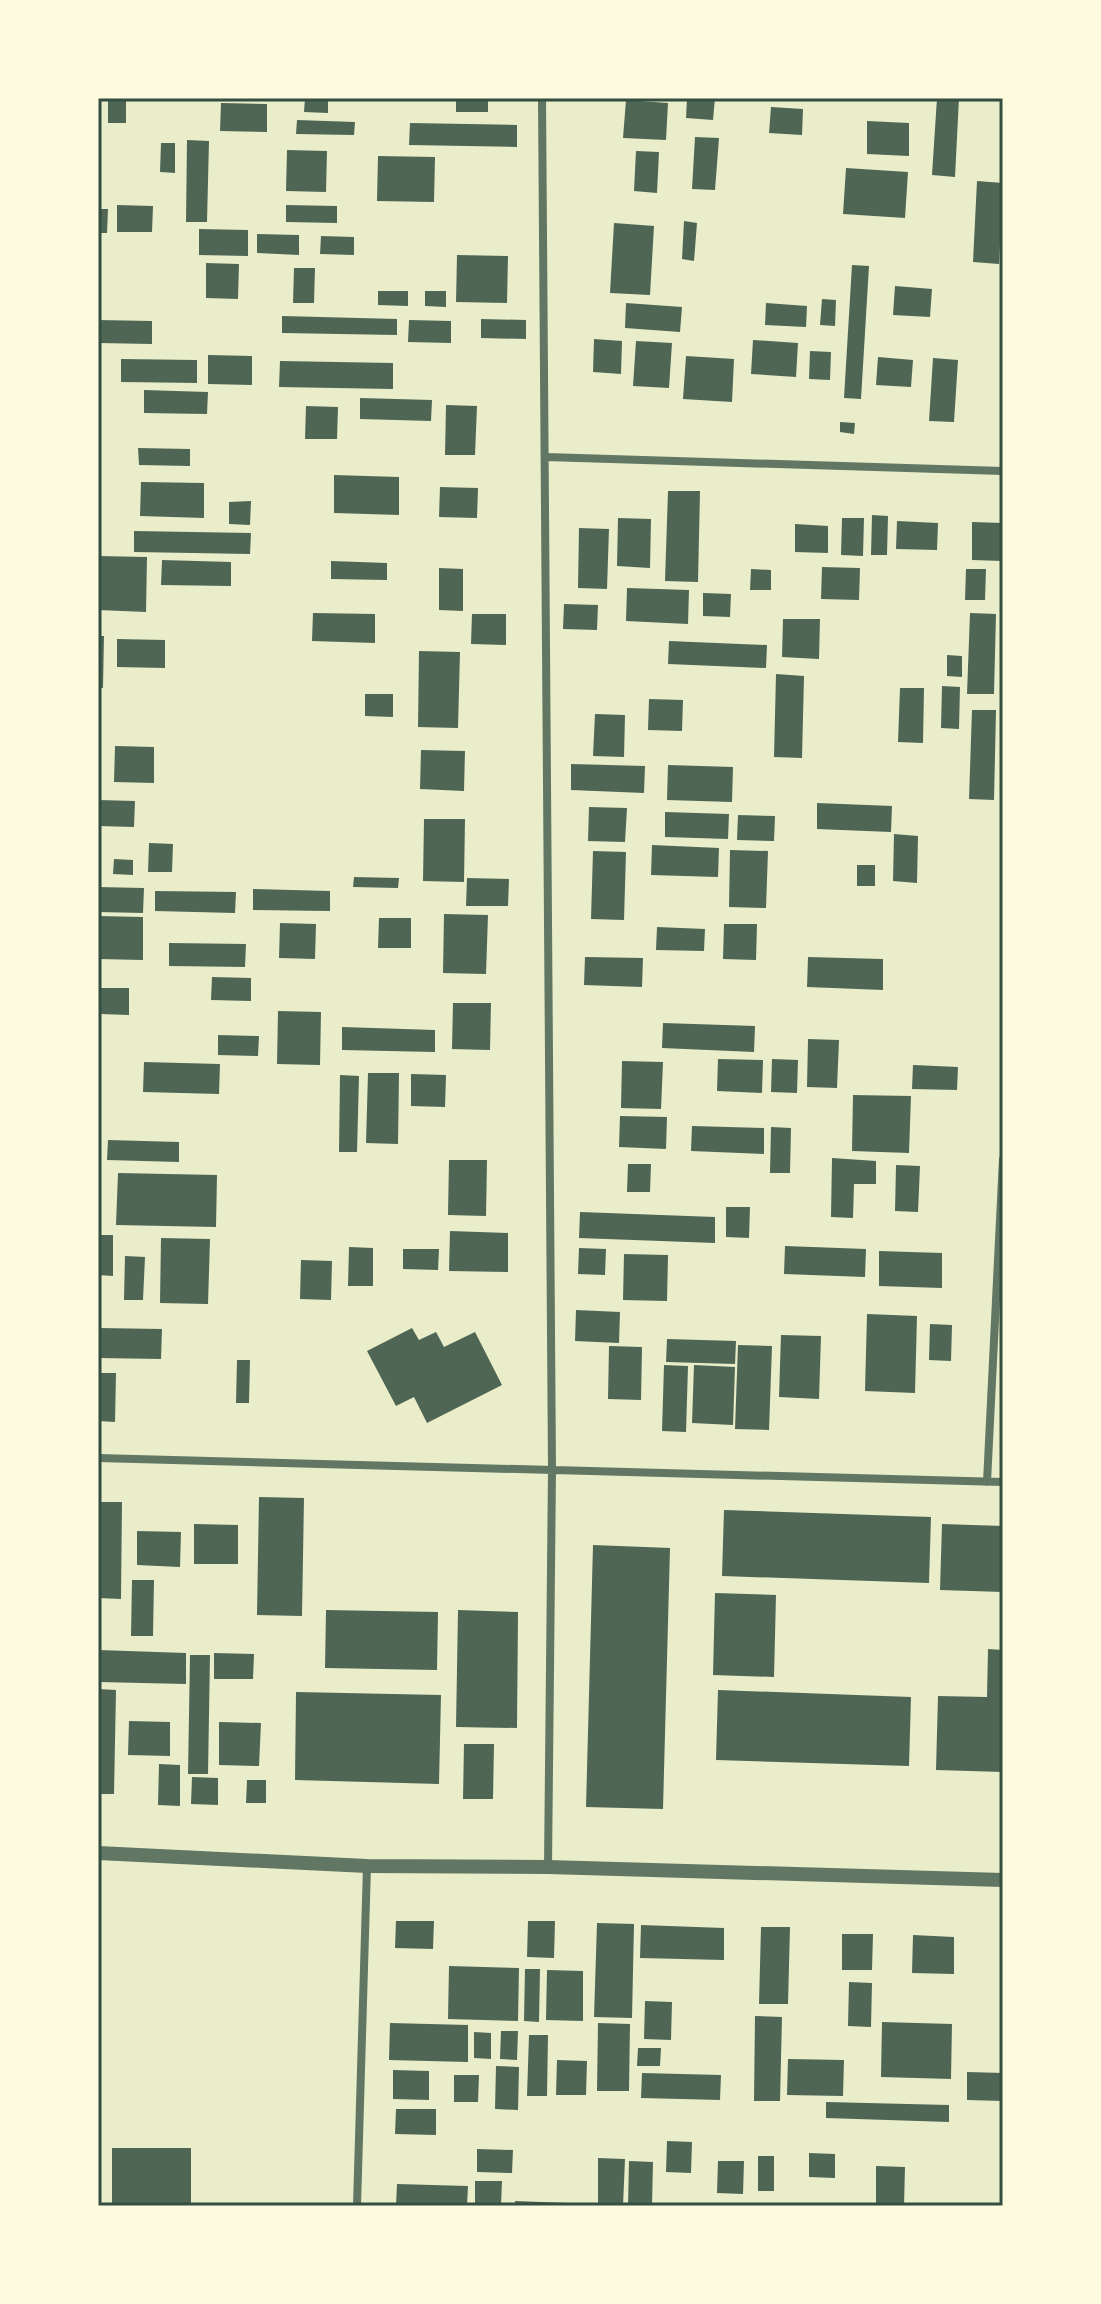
<svg xmlns="http://www.w3.org/2000/svg" width="1101" height="2304" viewBox="0 0 1101 2304" font-family="'Work Sans',sans-serif">
<style>
.building{fill:#4f6655}
.lines{fill:none;stroke-linecap:round;stroke-linejoin:round}
.minor{stroke:#617663;stroke-width:8}
.tertiary{stroke:#617663;stroke-width:14}
.neatline{fill:none;stroke:#344e41;stroke-width:3}
</style>
<rect width="100%" height="100%" fill="#e9edc9"/>
<path class="building" d="M108 98H126V123H108Z
M305 98H328V113L304 112Z
M456 98H488V112H456Z
M687 98H715L713 120 686 118Z
M937 98H959L955 177 932 175Z
M626 100 668 103 666 140 623 138Z
M221 103 267 104V132L220 131Z
M771 107 803 109 802 135 769 133Z
M297 120 355 122 354 135 296 134Z
M867 121 909 123V156L867 154Z
M410 123 517 125V147L409 145Z
M695 137 719 138 715 190 692 189Z
M187 140 209 141 207 222H186Z
M161 143H175V173L160 172Z
M287 150 327 151 326 192 286 191Z
M636 151 659 152 657 193 634 191Z
M378 156 435 157 434 202 377 201Z
M846 168 908 172 905 218 843 214Z
M977 181 1003 183 999 264 973 262Z
M117 205 153 206 152 232H117Z
M286 205 337 206V223L286 222Z
M98 209H108L107 233H98Z
M684 221 697 223 694 261 682 259Z
M614 223 654 226 650 295 610 293Z
M199 229 248 230V256L199 255Z
M257 234 299 235V255L257 253Z
M321 236 354 237V255L320 254Z
M457 255 508 256 507 303 456 302Z
M206 263 239 264 238 299 206 298Z
M852 265 869 266 861 399 844 398Z
M294 268H315L314 303H293Z
M895 286 932 289 930 317 893 315Z
M378 291H408V306L378 305Z
M425 291H446V307L425 306Z
M822 299 836 300 835 326 820 325Z
M626 303 682 307 680 332 625 328Z
M766 303 807 306 806 327 765 325Z
M282 316 397 319V335L282 333Z
M481 319 526 320V339L481 338Z
M98 320 152 321V344L98 343Z
M409 320 451 321V343L408 342Z
M594 339 622 341 621 374 593 372Z
M753 340 798 343 796 377 751 374Z
M636 341 672 343 669 388 633 386Z
M810 351 831 352 830 380 809 379Z
M208 355 252 356V385L208 384Z
M686 356 734 359 732 402 683 399Z
M878 357 913 360 911 387 876 385Z
M933 358 958 360 954 422 929 421Z
M121 359 197 360V383L121 382Z
M280 361 393 363V389L279 387Z
M144 390 208 392 207 414 144 413Z
M360 398 432 400 431 421 360 419Z
M446 405 477 406 475 455H445Z
M306 406 338 407 337 439H305Z
M840 422 855 423 854 434 840 432Z
M138 448 190 449V466L139 465Z
M334 475 399 477V515L334 513Z
M141 482 204 483V518L140 516Z
M440 487 478 488 477 518 439 517Z
M668 491H700L698 582 665 581Z
M251 501 250 525 229 524V502Z
M872 515 888 516 887 555H871Z
M618 518 651 519 650 568 617 566Z
M842 518H864L863 556 841 555Z
M897 521 938 523 937 550 896 549Z
M972 522 1003 523V561L972 560Z
M795 524 828 526V553L795 552Z
M579 528 609 529 607 589 578 588Z
M134 531 251 533 250 554 134 552Z
M98 556 147 557 146 612 98 610Z
M162 560 231 562V586L161 585Z
M331 561 387 563V580L331 579Z
M822 567 860 568 859 600 821 599Z
M439 568 463 569V611L439 610Z
M751 569 771 570V590H750Z
M966 569H986L985 600H965Z
M627 588 689 590 688 624 626 621Z
M703 593 731 594 730 617 703 616Z
M564 604 598 605 597 630 563 629Z
M313 613 375 614V643L312 641Z
M970 613 996 614 994 694H967Z
M472 614H506V645L471 644Z
M783 619H820L819 659 782 657Z
M98 636H104L103 688H98Z
M117 639 165 640V668L117 667Z
M669 641 767 645 766 668 668 664Z
M419 651 460 652 458 728 418 727Z
M947 655 962 656V677L947 676Z
M776 674 804 676 802 758 774 757Z
M942 686 960 687 959 729 941 728Z
M900 688H924L923 743 898 742Z
M365 694H393V717L365 716Z
M649 699 683 700 682 731 648 730Z
M972 710H996L994 800 969 799Z
M595 714 625 715 624 757 593 756Z
M115 746 154 747V783L114 782Z
M421 750 465 751 464 791 420 789Z
M571 764 645 766 644 793 571 790Z
M668 765 733 767 732 802 667 800Z
M98 800 135 801 134 827 98 826Z
M817 803 892 806 891 832 817 829Z
M589 807 627 808 625 842 588 841Z
M665 812 729 814 728 839 665 837Z
M738 815 775 816 774 841 737 840Z
M424 819H465L464 882 423 881Z
M894 834 918 836 917 883 893 881Z
M149 843 173 844 172 872H148Z
M652 845 719 848 718 877 651 875Z
M730 850 768 851 766 908 729 907Z
M593 851 626 852 624 920 591 919Z
M114 859 133 860V875L113 874Z
M857 865H875V886H857Z
M354 877 399 878 398 888 353 887Z
M467 878 509 879 508 906H466Z
M98 887 144 888 143 913 98 912Z
M253 889 330 891V911L253 910Z
M155 891 236 892 235 913 155 911Z
M444 914 488 915 486 974 443 973Z
M98 916 143 917V960L98 959Z
M379 918H411V948H378Z
M280 923 316 924 315 959 279 958Z
M724 924H757L756 960 723 959Z
M657 927 705 929 704 951 656 950Z
M169 943 246 944 245 967 169 966Z
M585 957 643 958 642 987 584 985Z
M808 957 883 959V990L807 987Z
M212 977 251 978V1001L211 1000Z
M101 988H129V1015L100 1014Z
M453 1003H491L490 1050 452 1049Z
M278 1011 321 1012 320 1065 277 1064Z
M663 1023 755 1026 754 1052 662 1048Z
M342 1027 435 1030V1052L342 1050Z
M218 1035 259 1036 258 1056 218 1055Z
M808 1039 839 1040 837 1088 807 1087Z
M718 1059 763 1060 762 1093 717 1091Z
M772 1059 798 1060 797 1093 771 1092Z
M622 1061 663 1062 661 1109 621 1108Z
M144 1062 220 1064 219 1094 143 1092Z
M913 1065 958 1067 957 1090 912 1089Z
M368 1073H399L398 1144 366 1143Z
M411 1074 446 1075 445 1107 411 1106Z
M340 1075 359 1076 357 1152H339Z
M853 1095 911 1096 909 1153 852 1151Z
M620 1116 667 1117 666 1149 619 1147Z
M692 1126 764 1128V1154L691 1151Z
M771 1127 791 1128 790 1173H770Z
M108 1140 179 1142V1162L107 1160Z
M832 1158 876 1161V1184H854L853 1218 831 1217Z
M449 1160H487L486 1216 448 1215Z
M628 1164H651L650 1192H627Z
M896 1165 920 1166 918 1212 895 1211Z
M118 1173 217 1175 216 1227 116 1225Z
M726 1207H750L749 1238 726 1237Z
M580 1212 715 1217V1243L579 1238Z
M450 1231 508 1233V1272L449 1271Z
M98 1235H113V1276L98 1275Z
M161 1238 210 1239 208 1304 160 1303Z
M785 1246 866 1249 865 1277 784 1274Z
M349 1247 373 1248V1286H348Z
M579 1248 606 1249 605 1275 578 1274Z
M403 1249H439L438 1270 403 1269Z
M879 1251 942 1253V1288L879 1286Z
M624 1254 668 1255 667 1301 623 1300Z
M125 1256 145 1257 143 1300H124Z
M301 1260 332 1261 331 1300 300 1299Z
M576 1310 620 1312 619 1343 575 1341Z
M867 1314 917 1316 915 1393 865 1391Z
M930 1324 952 1325 951 1361 929 1360Z
M98 1328 162 1329 161 1359 98 1358Z
M412 1328 419 1340 436 1332 444 1347 475 1332 502 1385 427 1423 414 1397 396 1406 367 1351Z
M781 1335 821 1336 819 1399 779 1397Z
M667 1339 736 1341 735 1364 666 1362Z
M738 1345 772 1346 769 1430 735 1429Z
M609 1346 642 1347 641 1400 608 1399Z
M237 1360H250L249 1403H236Z
M664 1365 688 1366 686 1432 662 1431Z
M694 1365 735 1367 733 1425 692 1423Z
M98 1373H116L115 1422 98 1421Z
M259 1497 304 1498 302 1616 257 1615Z
M99 1502H122L121 1599 98 1598Z
M724 1510 931 1517 929 1583 722 1576Z
M194 1524 238 1525V1564H194Z
M942 1524 1003 1526V1592L940 1590Z
M137 1531 181 1532 180 1567 137 1565Z
M593 1545 670 1548 663 1809 586 1807Z
M132 1580H154L153 1636H131Z
M715 1593 776 1595 774 1677 713 1675Z
M326 1610 438 1612 437 1670 325 1668Z
M458 1610 518 1612 517 1728 456 1727Z
M988 1649 1003 1650V1772L936 1770 938 1696 987 1697Z
M98 1650 186 1653V1684L98 1682Z
M214 1653 254 1654 253 1679H214Z
M190 1655H210L208 1774H188Z
M98 1689 116 1690 114 1794H98Z
M718 1690 911 1697 909 1766 716 1760Z
M296 1692 441 1695 439 1784 295 1780Z
M129 1721 170 1722V1756L128 1755Z
M219 1722 261 1723 259 1766 219 1765Z
M464 1744H494L493 1799H463Z
M159 1764 180 1765V1806L158 1805Z
M192 1777 218 1778V1805L191 1804Z
M247 1780H266V1803H246Z
M396 1921H434L433 1949 395 1948Z
M528 1921H555L554 1958 527 1957Z
M597 1923 634 1924 632 2018 594 2017Z
M641 1925 724 1928V1960L640 1958Z
M761 1927H790L788 2004H759Z
M842 1934H873L872 1970H842Z
M913 1935 954 1937V1974L912 1973Z
M449 1966 519 1968 518 2021 448 2019Z
M525 1969H540L539 2022 524 2021Z
M547 1970 583 1971V2021L546 2020Z
M849 1982 872 1983 871 2027 848 2026Z
M645 2001 672 2002 671 2040 644 2039Z
M755 2016 782 2017 780 2101H754Z
M882 2022 952 2024 951 2079 881 2077Z
M390 2023 468 2025V2062L389 2060Z
M598 2023 630 2024 629 2091H597Z
M501 2031H518L517 2060 500 2059Z
M474 2032 491 2033V2059L474 2058Z
M529 2035H548L547 2096H527Z
M638 2048H661L660 2066H637Z
M788 2059 844 2060 843 2096 787 2095Z
M557 2060 587 2061 586 2095H556Z
M496 2066 519 2067 518 2110 495 2109Z
M393 2070 429 2071V2100L393 2099Z
M967 2072 1003 2073V2101L967 2100Z
M642 2073 721 2075 720 2100 641 2098Z
M454 2075H479L478 2102H454Z
M826 2102 949 2105V2122L826 2118Z
M396 2109H436V2135L395 2134Z
M667 2141 692 2142 691 2173 666 2172Z
M112 2148H191V2203H112Z
M477 2149 513 2150 512 2173 477 2172Z
M809 2153 835 2154V2178L809 2177Z
M758 2156H774V2191H758Z
M598 2158 625 2159 623 2206H598Z
M629 2161 653 2162 652 2206H628Z
M718 2161H744L743 2194 717 2193Z
M876 2166 905 2167 904 2206H876Z
M475 2181H502L501 2206H475Z
M397 2184 468 2186 467 2206H396Z
M515 2201 569 2203V2206H515Z"/>
<g class="lines">
<path class="minor" d="M542 98 552 1469 548 1867
M546 457 1003 471
M98 1458 1003 1482
M987 1482 1003 1159
M357 2206 367 1866"/>
<path class="tertiary" d="M98 1853 367 1866 548 1867 1003 1880"/>
</g>
<rect width="1101" height="2304" fill="none" stroke="#fefae0" stroke-width="200"/>
<rect x="100" y="100" width="901" height="2104" class="neatline"/>
</svg>
